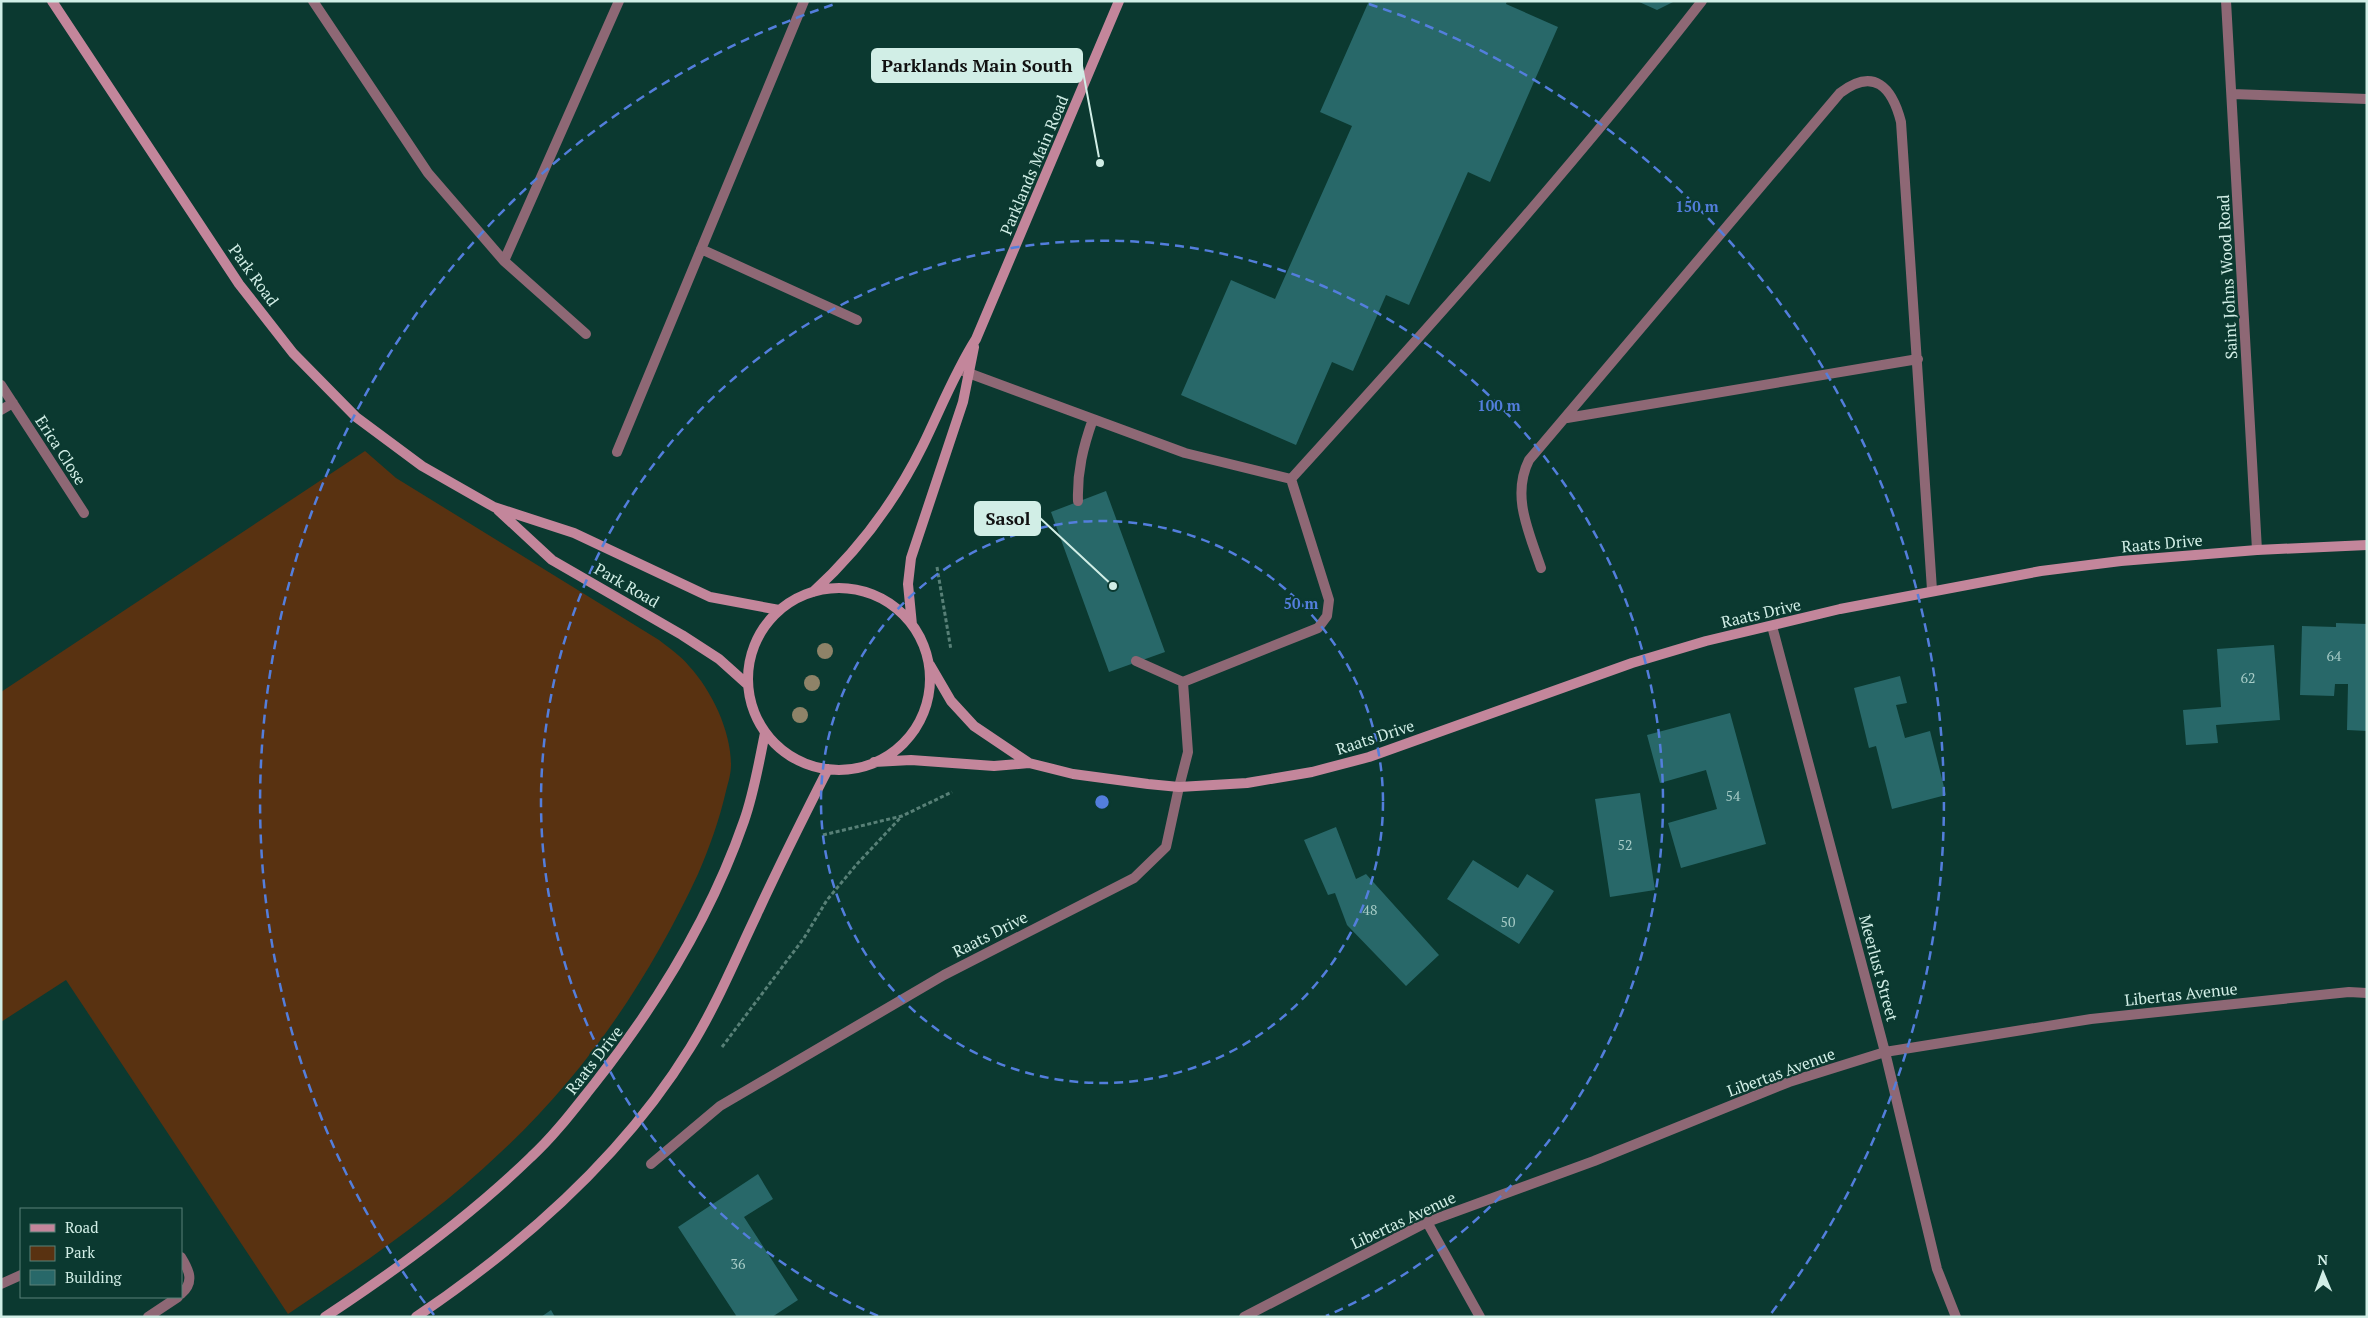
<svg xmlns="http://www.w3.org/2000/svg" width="2368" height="1318" viewBox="0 0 2368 1318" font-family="'PT Serif',serif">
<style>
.green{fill:#593211}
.building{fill:#286869}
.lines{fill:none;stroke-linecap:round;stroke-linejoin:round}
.path{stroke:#588077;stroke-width:3;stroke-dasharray:4 2.5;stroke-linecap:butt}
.lane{stroke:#8e6875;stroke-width:10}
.street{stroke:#8e6875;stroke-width:10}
.secondary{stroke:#c3869b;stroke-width:10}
.tree{fill:#8e8368}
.ring{fill:none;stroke:#537edc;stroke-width:2.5;stroke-dasharray:9 6}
.labels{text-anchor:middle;stroke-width:4.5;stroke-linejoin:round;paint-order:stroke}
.number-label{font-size:14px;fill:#a7ccc7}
.street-label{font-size:16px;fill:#d1eee6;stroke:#0b3930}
.centre{fill:#537edc;stroke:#0b3930;stroke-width:2.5}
.ring-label{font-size:15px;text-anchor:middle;font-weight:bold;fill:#537edc;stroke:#0b3930;stroke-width:4.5;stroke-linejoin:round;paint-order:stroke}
.leader{fill:none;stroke:#d1eee6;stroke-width:2}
.callout-dot{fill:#d1eee6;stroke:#0b3930;stroke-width:2}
.callout{fill:#d1eee6;stroke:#d1eee6;stroke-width:2}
.callout-label{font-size:18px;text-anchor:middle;font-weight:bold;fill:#111}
</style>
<rect width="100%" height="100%" fill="#0b3930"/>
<path class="green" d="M365 451 396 478 659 640C669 648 681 656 689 666 712 691 731 731 731 765 731 774 728 783 726 791 719 821 710 846 698 874 649 979 586 1073 501 1152 436 1214 363 1264 288 1314L66 980 1 1022V692Z"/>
<path class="building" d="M1369 1H1507L1506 4 1558 27 1490 182 1468 172 1409 305 1386 295 1353 371 1332 362 1296 445 1181 395 1231 280 1275 299 1352 126 1320 112Z
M1637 1H1675L1657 10Z
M1106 491 1165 652 1109 672 1051 512Z
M2336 623 2367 624V731L2347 730 2348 684H2335L2334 696 2300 695 2302 626 2336 627Z
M2274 645 2280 720 2216 725 2218 743 2186 745 2183 710 2221 707 2217 649Z
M1900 676 1907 703 1896 705 1905 738 1930 731 1946 795 1892 809 1876 746 1869 748 1854 688Z
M1730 713 1766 844 1681 868 1668 823 1717 809 1706 770 1660 783 1647 735Z
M1640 793 1655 890 1610 897 1595 799Z
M1336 827 1356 879 1366 874 1439 955 1406 986 1347 925 1335 893 1328 895 1304 840Z
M1473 860 1518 888 1527 874 1554 891 1519 944 1447 899Z
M758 1174 773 1199 744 1217 798 1300 772 1317H737L678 1227Z
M551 1310 555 1317H541Z"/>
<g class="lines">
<path class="path" d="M937 567 951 650
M823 835 902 816 952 792
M722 1047 804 938 827 900 857 864 902 816"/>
<path class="lane" d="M313 1 428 173 504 261
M701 249 857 320
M586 334 504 261 619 1
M963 371 1185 453 1291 479
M1567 418 1918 359
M617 452 804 1
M1291 479C1432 324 1573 167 1702 1
M1078 501C1077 472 1083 447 1093 419
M1541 568C1529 532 1511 496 1529 460L1840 93C1874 67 1892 87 1901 122L1932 590
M1136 661 1183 682 1188 752 1179 787
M1183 682 1318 628 1327 616 1329 600 1291 479
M181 1257C189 1270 195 1282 181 1294
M1 1284 21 1275
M148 1317 178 1297"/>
<path class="street" d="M2226 1 2257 550
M2232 94 2367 99
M1 385 84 513
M1 410 13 403
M1772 626 1885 1052 1937 1269 1956 1317
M651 1164 720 1106 944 975 1134 878 1166 847 1179 787
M1427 1222 1480 1317
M1244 1317 1427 1222 1594 1161 1789 1082 1885 1052 2091 1019 2349 992 2367 993"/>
<path class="secondary" d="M52 1 239 284 293 353 356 417 422 466 494 507 574 533 710 597 779 610
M498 510 552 560 682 635 719 659 748 685
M748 679a91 91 0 1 1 182 0a91 91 0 1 1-182 0Z
M813 592C860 549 895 502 923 445 940 410 955 372 976 339L1119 1
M912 625 908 584 911 558 963 402 974 347
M930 665 951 701 974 726 1029 763
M874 762 911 760 994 766 1029 763 1073 774 1148 784 1179 787 1247 783 1312 772 1369 757 1632 663 1706 641 1840 609 2041 571 2121 561 2257 550 2367 545
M325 1317C398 1269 469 1217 531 1157 555 1135 575 1108 595 1083 657 1004 711 916 744 821 754 793 759 762 765 733
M416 1317C521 1246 623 1157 690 1048 716 1006 735 960 756 916 779 866 803 818 828 769"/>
</g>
<g class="tree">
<circle cx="825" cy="651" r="8"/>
<circle cx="812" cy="683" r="8"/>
<circle cx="800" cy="715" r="8"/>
</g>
<g class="ring">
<circle cx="1102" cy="802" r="281"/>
<path d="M878 1316A561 561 0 1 1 1326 1316"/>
<path d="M434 1315A842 842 0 0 1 835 4M1369 4A842 842 0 0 1 1770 1315"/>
</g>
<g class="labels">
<g class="number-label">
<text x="2334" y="661">64</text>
<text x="2248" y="683">62</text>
<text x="1733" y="801">54</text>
<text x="1625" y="850">52</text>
<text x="1370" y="915">48</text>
<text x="1508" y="927">50</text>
<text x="738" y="1269">36</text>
</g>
<g class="street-label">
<text transform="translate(1034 165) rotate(-67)" y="6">Parklands Main Road</text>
<text transform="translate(254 275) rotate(54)" y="6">Park Road</text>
<text transform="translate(2227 277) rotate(-93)" y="6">Saint Johns Wood Road</text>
<text transform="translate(61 450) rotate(57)" y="6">Erica Close</text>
<text transform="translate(2162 543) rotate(-5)" y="6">Raats Drive</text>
<text transform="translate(627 585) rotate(30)" y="6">Park Road</text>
<text transform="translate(1761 613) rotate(-13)" y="6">Raats Drive</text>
<text transform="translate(1375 737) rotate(-18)" y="6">Raats Drive</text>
<text transform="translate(990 934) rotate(-27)" y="6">Raats Drive</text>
<text transform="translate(1879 968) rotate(75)" y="6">Meerlust Street</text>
<text transform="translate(2181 994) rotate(-6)" y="6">Libertas Avenue</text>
<text transform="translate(594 1060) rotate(-52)" y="6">Raats Drive</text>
<text transform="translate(1781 1072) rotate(-20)" y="6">Libertas Avenue</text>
<text transform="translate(1403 1220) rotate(-25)" y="6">Libertas Avenue</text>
</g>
</g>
<circle cx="1102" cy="802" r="8" class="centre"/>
<g class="ring-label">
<text x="1697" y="212">150 m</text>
<text x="1499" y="411">100 m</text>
<text x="1301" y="609">50 m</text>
</g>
<path class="leader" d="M1100 163L1082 66M1113 586L1040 518"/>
<g class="callout-dot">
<circle cx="1100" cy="163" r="5"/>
<circle cx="1113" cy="586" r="5"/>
</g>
<g class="callout">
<rect x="872" y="49" width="210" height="33" rx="5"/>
<rect x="975" y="502" width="65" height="33" rx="5"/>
</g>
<g class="callout-label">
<text x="977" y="72">Parklands Main South</text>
<text x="1008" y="525">Sasol</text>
</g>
<rect width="2368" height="1318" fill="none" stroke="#d1eee6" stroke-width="5"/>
<rect x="20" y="1208" width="162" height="90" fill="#0b3930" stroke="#5a8179"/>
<rect x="30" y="1224" width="25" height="8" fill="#c3869b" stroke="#5a8179"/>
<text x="65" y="1233" font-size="15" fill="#d1eee6">Road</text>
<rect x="30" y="1246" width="25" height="15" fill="#593211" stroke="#5a8179"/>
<text x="65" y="1258" font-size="15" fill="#d1eee6">Park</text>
<rect x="30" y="1270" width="25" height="15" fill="#286869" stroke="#5a8179"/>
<text x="65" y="1283" font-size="15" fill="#d1eee6">Building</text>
<g transform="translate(2323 1273) rotate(359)" stroke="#0b3930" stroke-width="4" paint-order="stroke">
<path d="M0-4L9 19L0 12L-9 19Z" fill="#d1eee6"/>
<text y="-8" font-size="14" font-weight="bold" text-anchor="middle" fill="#d1eee6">N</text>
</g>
</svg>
